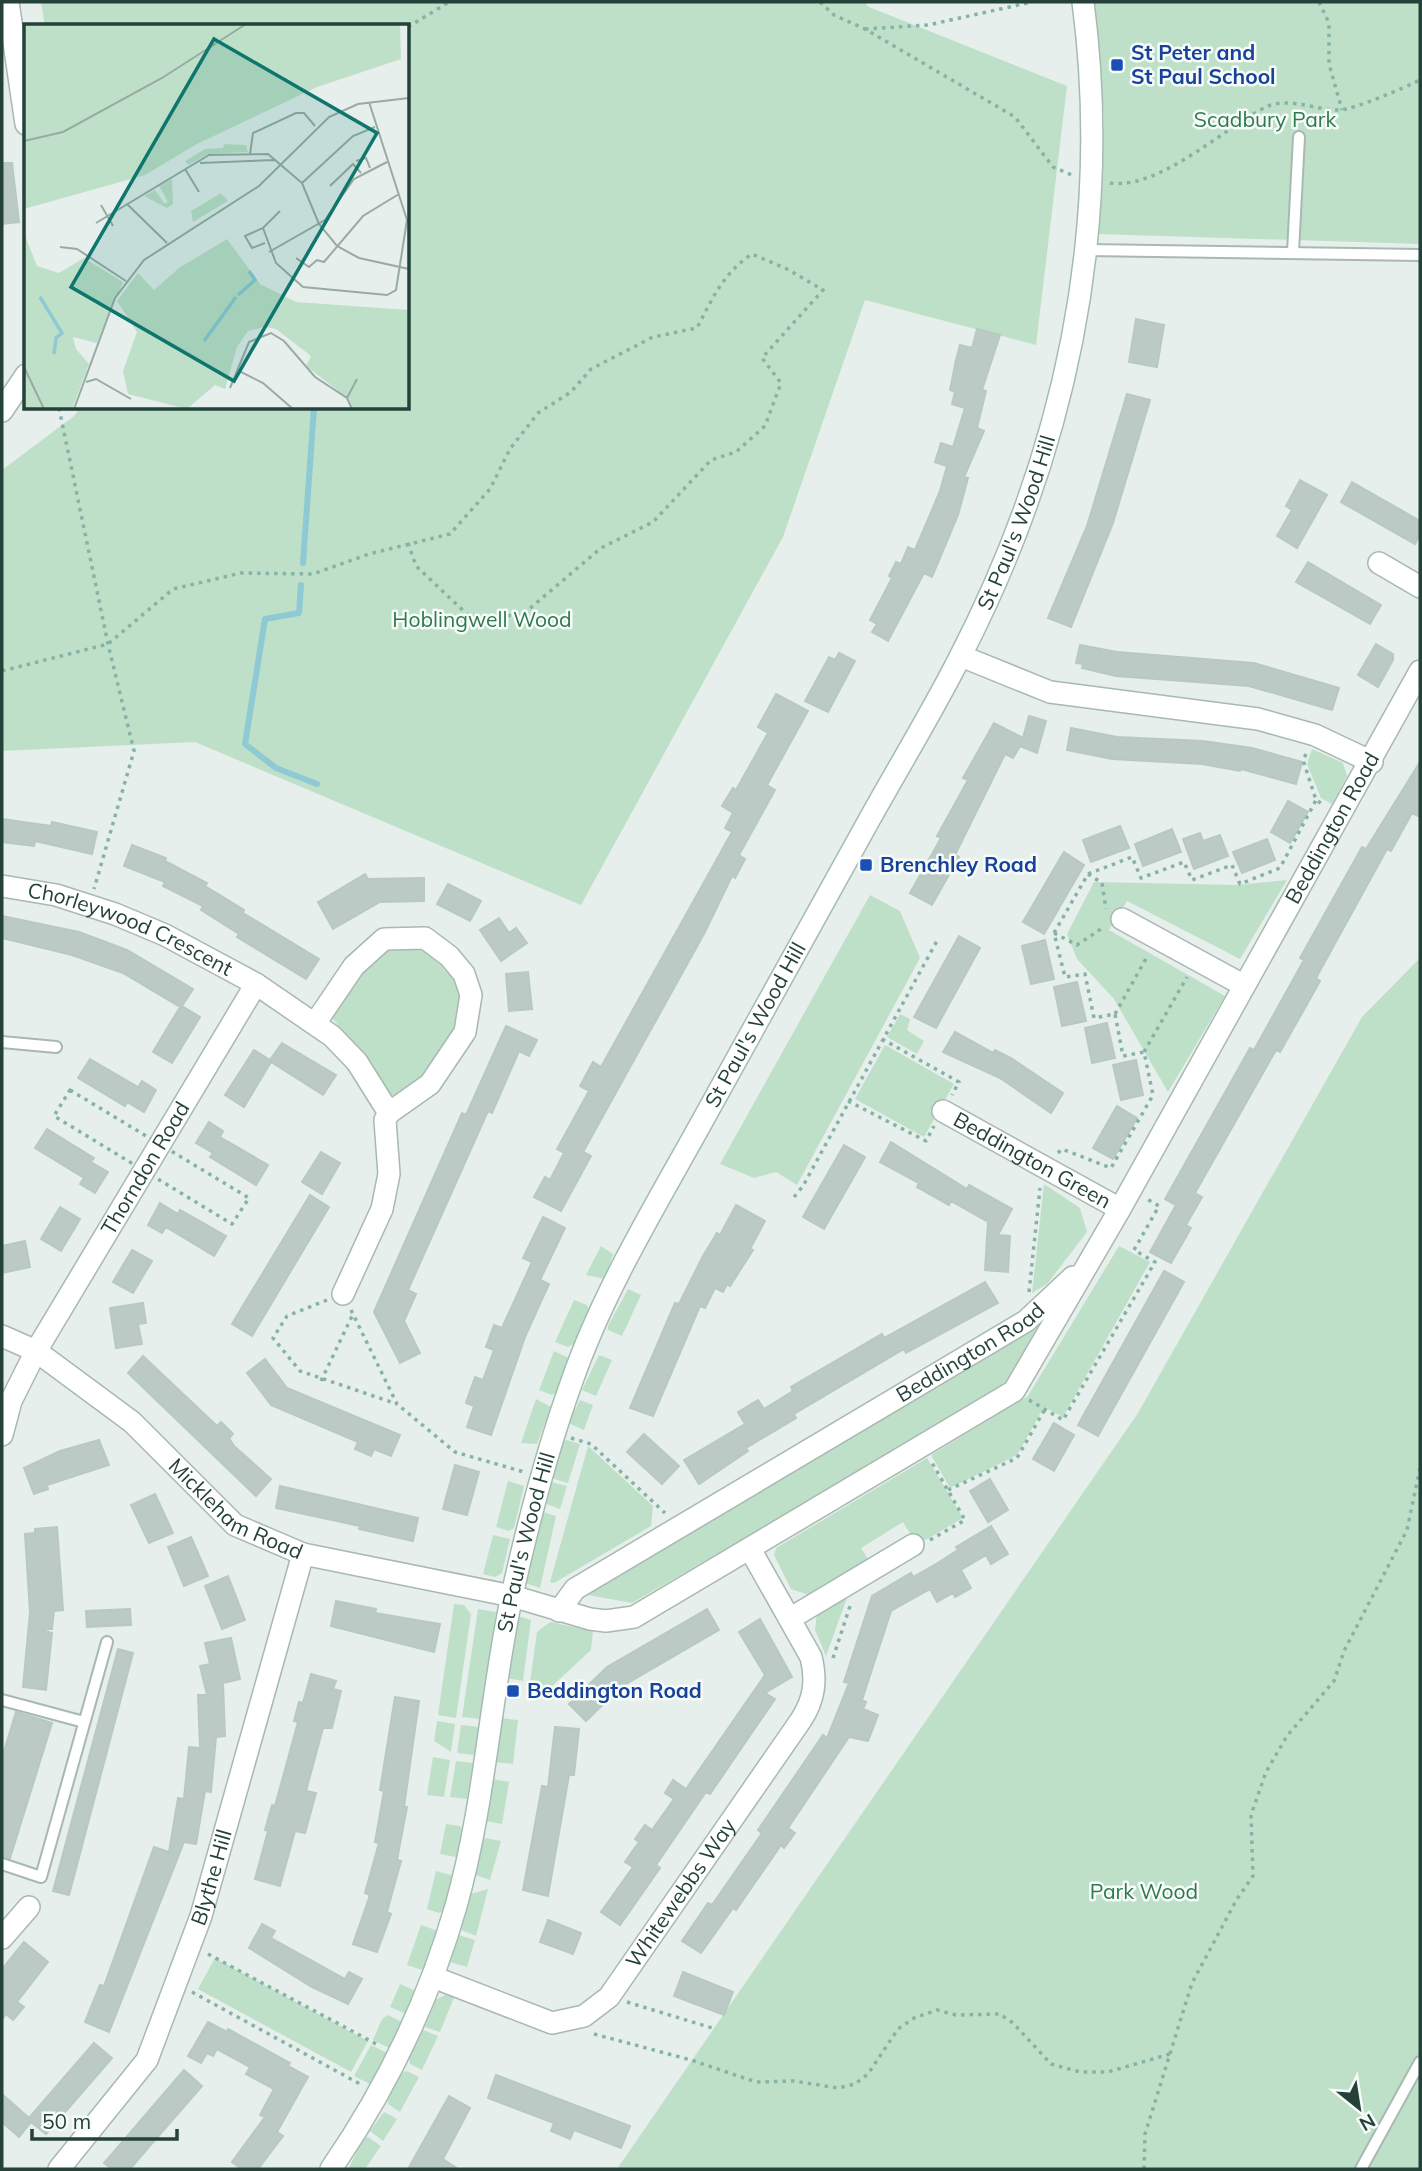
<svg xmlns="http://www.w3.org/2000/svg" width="1422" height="2171" viewBox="0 0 1422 2171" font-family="Mulish,sans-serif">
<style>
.green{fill:#bfe0c8}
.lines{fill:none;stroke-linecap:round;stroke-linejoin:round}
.stream{stroke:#8ec9d4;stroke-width:6}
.building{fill:#bbcac4;stroke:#b8c9c2;stroke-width:2}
.lane-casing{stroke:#a8b8b2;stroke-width:14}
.street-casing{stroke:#a8b8b2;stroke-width:24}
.secondary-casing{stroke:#a4bbb3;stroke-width:24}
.path{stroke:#86b3a5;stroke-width:3.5;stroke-dasharray:3.5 5;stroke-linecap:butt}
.lane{stroke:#fff;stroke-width:10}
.street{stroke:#fff;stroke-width:21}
.secondary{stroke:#fff;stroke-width:21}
.transit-dot{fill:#1a4fb4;stroke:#f7fbf9;stroke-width:2.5}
.labels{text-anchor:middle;stroke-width:5;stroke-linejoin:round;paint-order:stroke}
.transit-label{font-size:21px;font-weight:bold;fill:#164399;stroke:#f7fbf9;text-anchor:start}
.park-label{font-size:21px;fill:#2d7a4b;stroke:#f7fbf9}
.street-label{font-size:21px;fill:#24423a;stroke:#f7fbf9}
.inset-river{fill:none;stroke:#8ec9d4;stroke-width:3.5}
.inset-road{fill:none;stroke:#98aaa4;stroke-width:2}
.view{fill:#0f766e;fill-opacity:0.15;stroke:#0f766e;stroke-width:3.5}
.inset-edge{fill:none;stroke:#24423a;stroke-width:3.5}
</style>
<rect width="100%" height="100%" fill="#e6efeb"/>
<path class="green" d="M41 2H864L869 7 1067 86 1036 345 865 300 783 537 581 905 195 742 2 751V470L74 416 80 408H408V26H45Z
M1094 2H1420V244L1098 234 1104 119Z
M1312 749 1343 763 1347 776 1332 804 1321 798 1307 764Z
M1287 880 1240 959 1127 901 1109 930 1225 996 1168 1092 1114 999 1077 959 1067 934 1094 882 1237 885Z
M870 895 900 911 920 958 797 1185 776 1172 754 1178 720 1164Z
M385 946 427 947 447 973 459 978 464 1007 443 1060 403 1093 390 1096 361 1051 332 1018V1007Z
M1420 958V2169H617L1138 1413 1362 1017Z
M900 1014 910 1019 907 1030 924 1041 917 1054 887 1037Z
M885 1045 954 1084 924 1137 855 1099Z
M1044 1184 1080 1208 1087 1232 1047 1284 1032 1293Z
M601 1246 613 1254 605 1279 586 1275Z
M1119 1246 1150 1262 1063 1417 1044 1407 1017 1455 950 1488 931 1455 1028 1396Z
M628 1289 641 1295 622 1336 608 1330V1326Z
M574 1300 587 1305 590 1311 576 1343 568 1347 555 1342Z
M1056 1307 1009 1385 632 1603 582 1594Z
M554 1351 569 1358 556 1393 552 1395 539 1390Z
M599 1355 612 1360 596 1396 582 1390Z
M536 1399 551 1407 537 1444 521 1443Z
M580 1400 593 1405 584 1430 568 1423Z
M566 1440 580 1444 568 1483 551 1478 562 1442Z
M588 1446 653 1506 651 1526 554 1583 550 1582Z
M927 1458 963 1518 917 1545 903 1522 861 1548 870 1562 812 1596 791 1589 774 1555 776 1548Z
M508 1481 524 1486 514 1528 509 1531 496 1527Z
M550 1482 567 1486 560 1509 544 1503Z
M543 1512 556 1516 540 1588 525 1583Z
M493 1535 510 1539 502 1573 495 1577 483 1574Z
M848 1595 826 1656 815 1630 817 1612Z
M454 1604 464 1605 471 1614 456 1718 438 1715Z
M478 1609 496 1612 480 1719 462 1717Z
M518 1616 531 1620 523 1681 507 1678Z
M550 1622 593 1631 591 1650 550 1688 530 1682 537 1632Z
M500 1718 518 1720 513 1764 495 1762Z
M437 1721 455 1724 451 1752 434 1741Z
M461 1725 479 1727 475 1755 457 1753Z
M433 1757 450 1760 444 1797 427 1795Z
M456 1761 473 1763 467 1799 450 1797Z
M492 1779 509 1782 502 1824 486 1821Z
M446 1824 460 1826 462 1830 456 1857 440 1854Z
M486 1838 501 1841 490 1880 475 1875 482 1840Z
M436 1871 451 1875 452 1878 444 1911 439 1913 427 1909Z
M488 1889 476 1936 461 1930 471 1894Z
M421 1925 438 1931 425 1971 407 1965Z
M459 1935 475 1940 467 1967 450 1962Z
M215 1958 368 2041 351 2072 198 1989Z
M400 1984 416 1991 407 2014 390 2007Z
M447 1994 455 1995 440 2032 425 2027 435 2000Z
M388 2015 402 2022 389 2048 373 2040 382 2019Z
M423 2030 438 2036 422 2070 410 2064 409 2058Z
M371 2045 387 2053 370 2084 354 2076Z
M407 2071 419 2077 400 2112 388 2104V2100L401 2073Z
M384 2112 397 2119 383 2141 370 2131Z
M368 2137 381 2146 365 2169H348L364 2138Z"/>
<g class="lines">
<path class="stream" d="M303 563 314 408
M301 585 299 613 265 619 245 744 276 768 317 784"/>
</g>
<path class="building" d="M2 163H12L19 222 2 224Z
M1136 319 1164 325 1157 367 1129 362Z
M977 329 1000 335 982 390 986 391 977 428 984 431 964 477 968 478 958 515 932 577 924 573 888 641 872 632 877 624 870 620 892 578 889 576 896 562 901 564 908 547 915 550 940 491 947 466 935 462 941 443 953 447 965 408 952 404 955 392 950 390 956 360 960 345 972 348Z
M1127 394 1150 400 1113 523 1071 627 1048 618 1087 526Z
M1300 480 1327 495 1297 548 1277 536 1292 510 1286 506Z
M1352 482 1420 521V534L1415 544 1341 502Z
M1308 562 1381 605 1370 624 1296 582Z
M1376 644 1393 654V660L1378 687 1358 675Z
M1080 645 1117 652 1254 663 1339 688 1332 710 1249 686 1116 676 1082 668 1083 664 1076 663Z
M839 653 855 661 828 712 805 701 829 657 835 660Z
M776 694 808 711 767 785 775 790 739 855 745 859 735 878 732 876 705 932 583 1152 591 1156 561 1211 534 1197 545 1177 550 1180 564 1153 557 1149 589 1091 580 1086 593 1062 601 1067 732 832 725 828 733 813 722 806 733 788 736 790 768 733 758 727Z
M1029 716 1046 721 1037 753 1020 746 1013 758 1005 754 955 855 959 857 932 905 910 893 941 838 937 836 968 780 963 778 994 723 1023 738Z
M1071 728 1117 737 1203 741 1252 748 1302 762 1296 784 1241 769 1240 771 1202 764 1112 759 1067 750Z
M1420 762V817L1412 813 1391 851 1387 849 1316 978 1320 981 1310 999 1280 1052 1276 1050 1195 1193 1202 1197 1186 1225 1191 1228 1171 1263 1150 1252 1176 1205 1165 1199 1250 1048 1254 1050 1304 960 1300 958 1362 847 1366 849Z
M1288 801 1308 812 1290 843 1271 832Z
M2 819 51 826 52 822 97 832 92 854 35 841 34 846 2 842Z
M1120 826 1129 848 1091 862 1083 840Z
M1172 829 1181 852 1143 866 1135 844Z
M1200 833 1203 841 1220 835 1228 856 1194 869 1183 839Z
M1267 839 1275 860 1242 873 1233 852Z
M132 845 166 858 165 861 207 883 205 886 244 910 243 913 319 959 306 979 237 937 239 934 201 910 203 906 163 886 165 882 124 866Z
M1064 852 1084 865 1044 934 1023 922Z
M365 874 368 879 424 878V901L380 902 333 929 318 902Z
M448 884 481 901 470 921 437 904Z
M2 916 79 932 127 950 193 989 182 1006 200 1017 172 1063 153 1052 180 1007 123 973 72 955 2 938Z
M499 918 509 933 516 928 527 943 501 961 480 930Z
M959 936 980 948 936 1028 914 1017Z
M1045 940 1054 979 1031 984 1022 946Z
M528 972 532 1009 509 1011 506 974Z
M1077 982 1086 1021 1062 1026 1054 987Z
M1107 1023 1115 1058 1092 1063 1085 1028Z
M506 1026 537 1040 529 1056 519 1051 492 1113 488 1111 408 1290 416 1294 404 1321 420 1353 400 1363 374 1312 462 1113 466 1115Z
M955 1032 993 1053 995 1050 1011 1058 1063 1093 1051 1113 1000 1078 943 1052Z
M282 1043 336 1075 323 1095 271 1062 244 1107 225 1095 254 1050 270 1060Z
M90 1059 138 1087 142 1081 156 1090 144 1112 127 1102 125 1106 78 1078Z
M1136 1060 1143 1095 1121 1100 1113 1065Z
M1117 1106 1137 1118 1113 1159 1093 1148Z
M209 1122 223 1131 220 1137 268 1165 256 1185 210 1157 213 1153 196 1143Z
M47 1129 94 1158 91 1162 108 1172 95 1193 80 1184 84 1178 35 1148Z
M891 1142 967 1189 969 1185 1012 1209 998 1235 1010 1236 1008 1272 985 1270 988 1222 951 1201 949 1205 917 1187 919 1183 880 1162Z
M844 1145 865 1157 824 1229 803 1217Z
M321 1152 340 1163 322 1194 302 1182Z
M310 1195 329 1207 252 1336 232 1324Z
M160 1203 178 1214 180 1210 226 1236 214 1256 166 1227 162 1233 148 1225Z
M736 1205 765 1221 750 1249 753 1250 730 1286 727 1284 723 1292 715 1288 705 1308 700 1306 653 1416 630 1408 675 1303 679 1304 703 1256 717 1233 720 1235Z
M60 1207 80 1219 61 1251 41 1239Z
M543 1217 565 1228 540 1280 549 1284 525 1337 491 1435 467 1427 474 1406 466 1403 475 1377 483 1380 494 1350 486 1347 494 1325 502 1328 532 1262 523 1258Z
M25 1241 30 1267 2 1273V1246Z
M132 1250 152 1261 133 1293 113 1282Z
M1164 1271 1184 1282 1098 1436 1078 1425Z
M985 1282 998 1303 906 1353 904 1349 794 1414 796 1418 746 1448 748 1451 699 1484 684 1460 745 1424 738 1412 758 1400 764 1409 793 1391 791 1387 882 1334 884 1338Z
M143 1303 146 1323 138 1324 142 1344 116 1348 110 1308Z
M143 1356 217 1426 221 1422 233 1434 229 1438 234 1446 271 1479 256 1496 128 1373Z
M265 1359 287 1388 400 1435 391 1456 374 1449 371 1456 355 1449 358 1442 271 1405 247 1373Z
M1054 1423 1074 1435 1054 1471 1033 1459Z
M644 1434 679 1466 662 1484 627 1452Z
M99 1440 109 1465 47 1485 48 1489 34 1494 24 1468 60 1451Z
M455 1465 479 1472 467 1515 443 1509Z
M990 1479 1008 1510 988 1522 970 1491Z
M280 1486 418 1518 413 1541 359 1529 360 1526 276 1508Z
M155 1494 173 1533 149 1543 131 1505Z
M991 1526 1008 1554 991 1564 986 1555 961 1570 971 1588 955 1597 953 1593 937 1602 930 1589 891 1611 862 1700 866 1702 863 1709 878 1715 868 1741 849 1737 788 1828 795 1833 784 1848 781 1845 736 1910 733 1908 701 1953 682 1941 708 1903 712 1905 762 1833 758 1830 823 1735 827 1738 849 1683 844 1682 872 1596 911 1573 913 1577 936 1564 958 1550 956 1547Z
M57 1527 63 1610 54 1611 52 1629H39L52 1633 46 1690 23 1687 30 1612 25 1534 35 1533V1529Z
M191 1537 208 1576 184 1586 168 1547Z
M228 1576 245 1620 222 1629 205 1586Z
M336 1601 376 1609 375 1613 440 1624 434 1652 331 1626Z
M130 1609 131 1625 87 1627 86 1611Z
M707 1609 719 1630 621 1687 586 1721 569 1704 607 1667Z
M760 1619 792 1677 765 1693 775 1699 710 1794 706 1792 671 1843 656 1865 660 1868 620 1925 601 1912 633 1867 625 1862 639 1842 635 1839 645 1825 652 1830 674 1799 665 1793 673 1780 686 1789 765 1675 739 1632Z
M231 1638 240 1679 223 1683 225 1736 216 1737 211 1792 205 1791 196 1844 184 1842 109 2032 85 2022 100 1985 104 1986 154 1847 169 1852 178 1798 184 1799 189 1747 200 1748 198 1695H207L200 1666 210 1664 205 1643Z
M118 1649 133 1653 69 1895 53 1891Z
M311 1674 336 1681 333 1689 341 1691 332 1728H323L306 1791 316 1793 305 1833 295 1831 280 1886 255 1879 268 1831 265 1830 272 1805 275 1806 298 1722 294 1721 299 1702 303 1703Z
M395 1697 419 1701 404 1807H407L397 1860 401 1861 387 1912 391 1914 377 1952 353 1944 370 1895 365 1893 379 1843 375 1842 384 1791 380 1790Z
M16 1712 52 1723 10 1858 2 1856V1758Z
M555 1727 579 1729 574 1775H569L548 1896 523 1890 542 1786 548 1787Z
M548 1920 581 1933 573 1954 540 1942Z
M262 1924 275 1931 271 1938 345 1979 349 1972 362 1979 348 2004 312 1987 249 1948Z
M24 1942 48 1962 17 2002 24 2007 13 2020 6 2014 2 2020V1969Z
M683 1972 733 1992 724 2015 674 1996Z
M208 2022 227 2032 228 2029 290 2063 288 2066 308 2077 277 2132 283 2136 258 2169H242L232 2162 265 2117 260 2115 274 2089 246 2074 250 2067 217 2049 213 2056 207 2053 201 2063 188 2056Z
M94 2043 112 2058 46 2134 31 2122 19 2137 2 2122V2094L29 2118Z
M184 2070 202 2086 148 2148 130 2169H112L104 2163Z
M496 2075 630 2126 621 2148 574 2130 570 2139 551 2131 554 2123 488 2098Z
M449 2096 470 2108 443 2159 458 2169H408Z"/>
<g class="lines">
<g class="lane-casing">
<path id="lane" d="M1087 250 1420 255
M1293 252 1299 137
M2 1042 56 1047
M2 1700 84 1722
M2 1864 41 1877 107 1642
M1361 2169 1420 2062"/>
</g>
<g class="street-casing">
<g id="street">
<path d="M8 2 26 124"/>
<path d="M2 411 26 375"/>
<path d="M1379 563 1420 587"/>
<path d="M961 656 1050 692 1258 719 1315 735 1372 762"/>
<path id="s1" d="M2 886 56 895 115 914 165 935 256 984 332 1036 357 1062 389 1113"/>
<path d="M1122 919 1243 985"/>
<path d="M316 1022 354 966 384 939 425 938 449 956 464 974 471 995 465 1032 430 1084 389 1113 385 1120 389 1174 382 1209 343 1294"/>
<path id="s2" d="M943 1111 1120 1209"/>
<path id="s3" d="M2 1336 36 1351 132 1422 235 1525 303 1554 512 1596 590 1619 606 1621 634 1617 1014 1391 1120 1209 1420 671"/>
<path id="s4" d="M2 1435 11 1401 36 1351 256 984"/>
<path id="s5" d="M559 1611 575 1589 1026 1321 1073 1277"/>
<path d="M791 1618 913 1545"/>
<path d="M2 1938 29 1907"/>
<path id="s6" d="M433 1977 552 2023 584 2016 609 1997 801 1720C814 1700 817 1681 811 1657L750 1549"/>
<path id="s7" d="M59 2169 147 2060 201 1916 303 1554"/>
</g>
</g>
<g class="secondary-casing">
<g id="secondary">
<path id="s8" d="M331 2169C386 2089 429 2000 456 1906 485 1804 490 1698 512 1595 528 1523 547 1450 572 1381 605 1286 661 1197 709 1109 762 1013 815 918 868 822 898 768 931 714 959 659 1065 454 1113 231 1083 2"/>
</g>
</g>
<path class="path" d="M820 2 834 15 865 29 1015 117 1053 167 1072 175
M1319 2 1329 23V64L1342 110
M408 27 449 2
M865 29 928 25 1032 2
M1110 183C1159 190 1224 128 1266 107 1289 96 1317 111 1340 110 1355 109 1406 87 1420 80
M59 408 108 644 134 751 94 889
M2 671 108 644 173 589 241 573 313 574 369 554 450 534 490 489 510 449 538 413 571 392 591 369 653 337 697 328C712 299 724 272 752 254L787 269 823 290 762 358 781 383 765 426 736 452 711 460 653 522 601 548 522 615 470 617 416 566 408 543
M1306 754 1303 760 1316 800 1324 805
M1088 874 1102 883 1106 909
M1054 933 1077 945 1104 927
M1115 1014 1148 955
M882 1039 959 1082 952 1095
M1144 1052 1187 977
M70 1090 249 1198 232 1224 54 1116Z
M848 1101 926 1141 934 1126
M1058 1153 1062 1149 1111 1168 1153 1095 1144 1052 1123 1056 1115 1014 1094 1018 1085 974 1065 977 1054 933 1088 874 1132 857 1141 878 1184 862 1192 880 1232 865 1240 884 1280 868 1316 800
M794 1197 803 1186 938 939
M1029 1292 1040 1188
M327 1300 287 1316 273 1338 300 1371 397 1404
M351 1310 397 1404 455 1452 524 1472
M321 1381 353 1314
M1029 1400 1063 1420 1155 1262 1134 1250 1159 1206 1147 1199
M571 1438 591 1444 665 1513
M948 1490 1017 1458 1045 1409
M930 1540 965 1520 931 1461
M833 1658 850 1606
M208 1954 380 2046
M192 1992 360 2084
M627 2002 712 2028
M594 2034 691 2060 756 2082 794 2081 838 2088 855 2084 868 2074 898 2029 914 2018 937 2010 956 2015 1000 2014 1013 2023 1051 2064 1080 2072H1108L1170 2054
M1144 2169 1145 2134 1192 1983 1237 1899 1253 1876 1251 1815 1266 1772 1287 1736 1334 1681 1344 1651 1407 1530 1420 1468"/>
<use href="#lane" class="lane"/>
<use href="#street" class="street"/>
<use href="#secondary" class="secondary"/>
</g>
<g class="transit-dot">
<rect x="1110" y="58" width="14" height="14" rx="3.5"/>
<rect x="859" y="858" width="14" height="14" rx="3.5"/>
<rect x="506" y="1684" width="14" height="14" rx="3.5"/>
</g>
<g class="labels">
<g class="transit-label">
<text x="1131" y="60">St Peter and<tspan x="1131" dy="24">St Paul School</tspan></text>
<text x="880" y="872">Brenchley Road</text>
<text x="527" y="1698">Beddington Road</text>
</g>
<g class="park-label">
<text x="1265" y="127">Scadbury Park</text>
<text x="482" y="627">Hoblingwell Wood</text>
<text x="1144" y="1899">Park Wood</text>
</g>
<g class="street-label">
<text dy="7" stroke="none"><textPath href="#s8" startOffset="1799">St Paul's Wood Hill</textPath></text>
<text dy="7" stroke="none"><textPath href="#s3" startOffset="1804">Beddington Road</textPath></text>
<text dy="7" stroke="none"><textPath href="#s1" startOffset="136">Chorleywood Crescent</textPath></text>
<text dy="7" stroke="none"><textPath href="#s8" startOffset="1232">St Paul's Wood Hill</textPath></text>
<text dy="7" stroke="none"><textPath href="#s2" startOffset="102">Beddington Green</textPath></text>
<text dy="7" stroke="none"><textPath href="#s4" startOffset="304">Thorndon Road</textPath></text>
<text dy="7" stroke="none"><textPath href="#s5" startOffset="488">Beddington Road</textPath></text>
<text dy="7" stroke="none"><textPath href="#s3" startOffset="294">Mickleham Road</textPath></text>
<text dy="7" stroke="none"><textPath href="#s8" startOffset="663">St Paul's Wood Hill</textPath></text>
<text dy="7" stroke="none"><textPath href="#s7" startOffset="334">Blythe Hill</textPath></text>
<text dy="7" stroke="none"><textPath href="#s6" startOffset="318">Whitewebbs Way</textPath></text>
</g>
</g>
<g transform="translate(24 24)">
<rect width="385" height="385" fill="#e6efeb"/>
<path d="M0 0H376L377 35 293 63 173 120 121 151 0 185ZM200 120 222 121 224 128 184 130 164 141 161 137 181 125 199 124ZM148 155 149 180 143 184 120 172 131 166 140 179 144 178 135 162ZM197 169 204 177 169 198 167 187ZM0 209 13 242 35 249 60 234 99 258 73 319 49 313 52 325 65 340 48 385H0ZM203 215 236 260 272 278 385 286V385H329L325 375 282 342 287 332 252 305 241 303 224 307 213 323 201 365 191 361 163 385 104 370 99 347 113 308 93 277 114 249 130 266 155 244Z" fill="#bfe0c8"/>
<path class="inset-river" d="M214 271 231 256 225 247M16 273 38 309 32 314 30 330M180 317 212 273"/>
<path class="inset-road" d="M0 117 39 108 138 54 222 0M226 130 229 109 272 89H280L291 102M332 137 342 134 346 144M176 139 252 136M161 145 175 168M278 159 329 112 351 103M306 162 329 140 337 149M103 180 143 219M77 181 89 202M72 199 185 131 244 130 278 159 295 200 313 222 335 234 385 245M239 204 252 239 279 263 363 271 372 266 383 196 345 78M241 219 228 224 221 212 239 204 256 187M36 223 53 225 102 257M245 228 301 196 330 155 363 138M272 234 285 243 293 236 300 238 339 192 375 170M0 343 20 385M213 346 239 359 269 385M62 358 72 355 107 375M206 364 225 318 247 309 260 317 291 353 323 374 328 385M323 374 333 355M50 385 91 274 120 236 235 162 305 93 334 80 385 74"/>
<path class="view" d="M190 15 353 109 210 357 47 263Z"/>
<rect width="385" height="385" class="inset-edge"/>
</g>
<rect width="1422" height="2171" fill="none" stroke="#24423a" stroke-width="7"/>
<g transform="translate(1359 2108) rotate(150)" stroke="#f7fbf9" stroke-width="5" paint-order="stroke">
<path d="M0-5L12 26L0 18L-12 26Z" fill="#24423a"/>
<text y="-10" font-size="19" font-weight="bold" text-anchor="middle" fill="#24423a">N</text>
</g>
<path d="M32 2129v10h145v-10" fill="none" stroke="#24423a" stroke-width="3.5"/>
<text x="42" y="2129" font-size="21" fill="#24423a" stroke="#f7fbf9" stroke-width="5" paint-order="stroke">50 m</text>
</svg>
